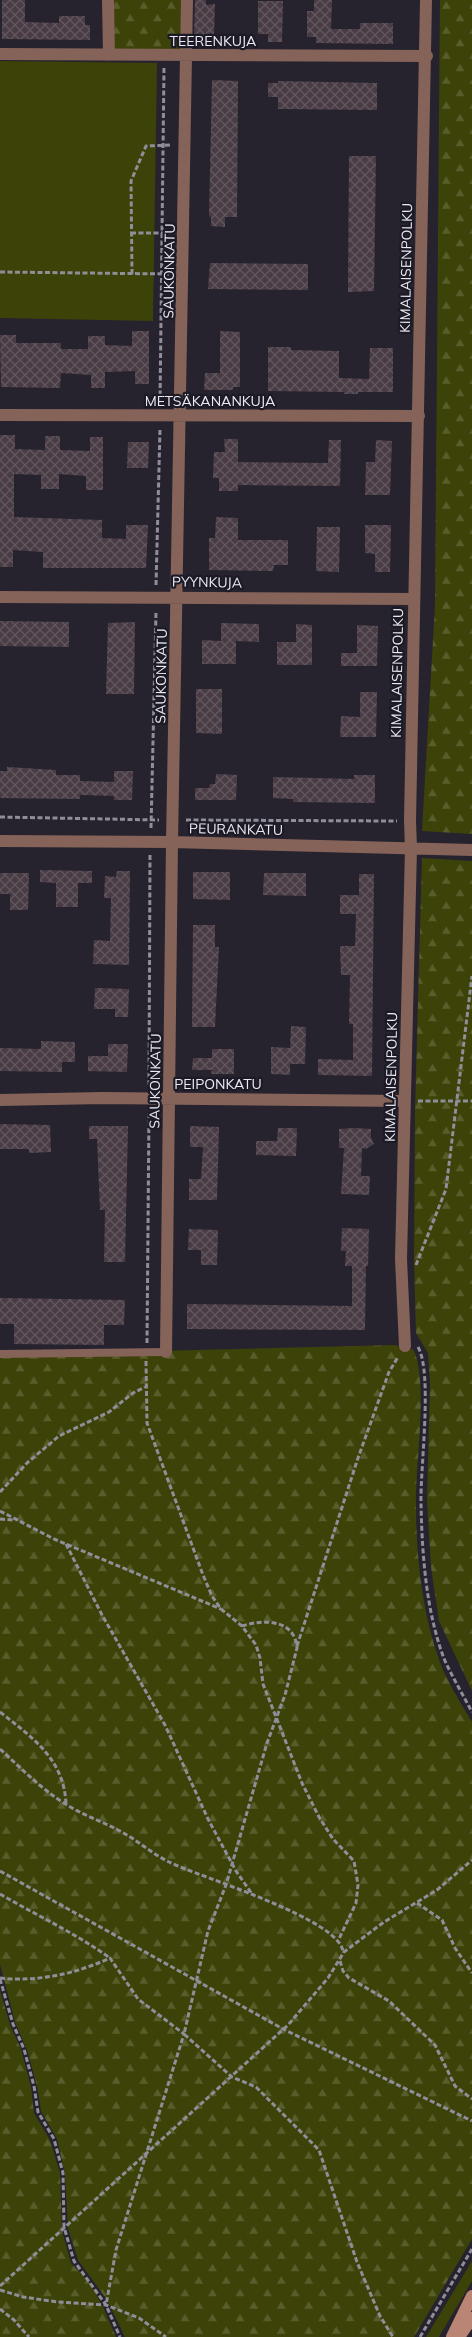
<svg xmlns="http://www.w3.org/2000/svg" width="472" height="2337" viewBox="0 0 472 2337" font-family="Mulish,sans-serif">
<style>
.green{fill:#3d4208}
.forest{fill:url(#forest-firs)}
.building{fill:url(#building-cross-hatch)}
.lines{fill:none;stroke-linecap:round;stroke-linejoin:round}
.path{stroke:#908e98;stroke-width:3;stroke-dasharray:5 2.5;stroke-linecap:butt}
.service{stroke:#856359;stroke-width:8}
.minor{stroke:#856359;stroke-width:12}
.secondary{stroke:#bb8575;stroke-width:12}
.labels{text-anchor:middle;stroke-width:4.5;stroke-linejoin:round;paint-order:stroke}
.street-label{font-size:14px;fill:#ebeaf2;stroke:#1c1a25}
</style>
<defs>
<pattern id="forest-firs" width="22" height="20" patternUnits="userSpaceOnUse" patternTransform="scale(1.25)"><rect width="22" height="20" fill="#3d4208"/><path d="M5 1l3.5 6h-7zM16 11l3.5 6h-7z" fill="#595d2c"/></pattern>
<pattern id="building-cross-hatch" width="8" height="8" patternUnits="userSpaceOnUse" patternTransform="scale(1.25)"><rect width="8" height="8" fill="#493c44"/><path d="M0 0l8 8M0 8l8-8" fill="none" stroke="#63585f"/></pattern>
</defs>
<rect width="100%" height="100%" fill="#26232f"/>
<path class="green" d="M0 61 157 63 153 321 0 318Z
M472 2261V2281L439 2337H426Z"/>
<path class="forest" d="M113 0H181V51L113 50Z
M440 0H472V834L422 831 435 605Z
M422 858 472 861V1691L439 1621 431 1567 427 1501 430 1384 428 1353 416 1333 414 1261 415 1110Z
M396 1345 404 1350 413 1349C429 1377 415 1468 416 1504 416 1556 422 1613 440 1662 447 1682 461 1703 472 1722V2239L414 2337H125L107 2300 78 2260 68 2228 65 2174 57 2139 41 2111 37 2086 27 2050 15 2022 0 1964V1355Z
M0 1990 10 2025 21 2049 31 2087 34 2113 50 2140 60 2173 62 2231 71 2263 90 2283 103 2307 116 2337H0Z"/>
<path class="building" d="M2 0H25V22L59 23V16H85V25H90V40L2 39Z
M195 0H206V5L215 4 214 37H194Z
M314 0H332L331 29H360V23H393V44L316 43V37H307V11H314Z
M258 1H283L282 42H268V34H258Z
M212 80 238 81 237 217H225V227L211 226V217L209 216Z
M278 81 377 83V110L278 109V97H268V83H278Z
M349 156H376L374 291 348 292Z
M210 263 308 264V290L208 289Z
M132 331H149V384H135V371L105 372V388H91V375L61 373 60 388 1 387 0 335H16V343H61V349H88V336H105V345L132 346Z
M220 331 240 332V387H233V390H204L205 373H220Z
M268 347H291V350L339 351V378L369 379 370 348H393V392H358V394H344V392L268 391Z
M0 435H15V449L45 450V436H60V450L90 451V437H103V490H86V476L59 474V489H41V475L14 474V517L102 520V538L126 539V525H148L146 568H43V552L13 550V567H0Z
M224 439H238V462L328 463 329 440H341L340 486 238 485V491H219V478H213L214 452H225Z
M376 440 392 441 390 495H365L366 462H375Z
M128 442H149L148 468H127Z
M216 517 238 518V540H288V565H274L273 571 209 570V538H215Z
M365 525H391L390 572H375V554L365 553Z
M317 527H340L339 572 316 571Z
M0 621 69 622V647L0 646Z
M135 622 134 694H106L108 623Z
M221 623 259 624V642L236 641V664H202V640L221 641Z
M296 624 312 625V665H277V642H296Z
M357 625 378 626 377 666H341V653H357Z
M196 689H222V734L196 733Z
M360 692H377L376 737H340L341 716 360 717Z
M7 767 56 770V775H80V781L114 782V771H133L132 800H114V796L80 795V799L0 798V771H7Z
M216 774 237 775 236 800H195V788H209L210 784H215Z
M354 775H375V803L293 802V799L273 798V777L354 779Z
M40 870 92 871V883H78V907H56V883L40 882Z
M117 871H130L129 965 93 964 94 940 110 941 111 898H104L105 876 116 877Z
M193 872H230V900L193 899Z
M0 873H29L28 910H10V894H0Z
M264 873H306V896L263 895Z
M359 874H374L372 1076 318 1075V1059L353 1060V1024H349L350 975H341L340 946H355L356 914H340V895H359Z
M193 925H215V947H219L215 1027H192Z
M95 988 129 989 128 1017H115V1009H94Z
M291 1026 306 1027 305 1064H290V1075L271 1074V1047L290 1048Z
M41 1041 75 1042V1062H62V1072L0 1071V1048L41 1049Z
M108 1044H128L127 1072 88 1071V1056H108Z
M212 1049H234V1074H211L212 1070H192L193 1058H212Z
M0 1124 50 1125 51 1152 29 1153V1149H0Z
M89 1126H128L125 1262H104L105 1210H100L97 1139H89Z
M190 1126 219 1127 217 1200H189V1179H201L203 1147H190Z
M278 1128H297L296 1156 256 1155V1141H277Z
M354 1128 371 1129V1138L374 1144 366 1149 362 1148 361 1176H370L369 1195 341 1194 344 1148H339V1129Z
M342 1228 369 1229 368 1266H366L365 1330 187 1329V1304L352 1306V1266H345L346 1251H341Z
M189 1229 218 1230 217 1265H201V1250H188Z
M0 1298 125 1300 124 1325H104V1345L14 1344V1324H0Z"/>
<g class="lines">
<path class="path" d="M131 233H171
M0 272 169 274
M132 274 131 181 146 146 172 145
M160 403 164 67
M156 585 160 429
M0 817 159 820
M186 820 397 821
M151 828 156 612
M149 1085 150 854
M418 1101H472
M416 1265 446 1189 472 976
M147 1343 149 1112
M418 1347C433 1373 420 1469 421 1503 422 1554 426 1613 445 1661 453 1678 463 1695 472 1712
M146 1361 147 1423 203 1575 212 1596 221 1609 242 1626 256 1645 260 1658 263 1684 302 1783 319 1817 333 1839 354 1861 358 1885 356 1903 338 1941
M0 1492 27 1463 59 1436 109 1412 133 1393 145 1387
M0 1511 54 1539 221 1609
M0 1519 13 1520
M66 1544 102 1615 165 1725 208 1819 236 1871 252 1894
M242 1626C263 1619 295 1619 297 1648L285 1695 267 1743 226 1885 208 1931 184 2034 232 2077 256 2087 319 2150 357 2262 380 2316 393 2337
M297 1646 358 1458 389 1372 398 1357
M0 1712C33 1738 64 1759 66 1804
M0 1749C22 1769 41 1789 67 1805 83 1815 101 1821 118 1830 136 1839 151 1853 169 1862 199 1877 344 1920 343 1953
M0 1871 283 2029 472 2121
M0 1894C36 1915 75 1933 110 1958
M417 1903 442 1920 455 1948 472 1973
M340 1961 343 1971 349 1978 389 2001 435 2045 455 2086 472 2099
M0 1978C38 1982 75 1974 110 1958L138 1999 184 2034 116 2250 106 2305
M0 1979 13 2024 24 2049 34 2086 38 2112 54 2139 63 2173 64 2227 74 2261 106 2305 120 2337
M0 2286 288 2025 328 1978 344 1952 384 1922 437 1890 472 1860
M0 2290 23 2297 58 2302 106 2305 139 2318 166 2337
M0 2309 14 2320 29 2337
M420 2337 472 2249"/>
<path class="service" d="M0 1354 166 1352"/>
<path class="minor" d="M108 0 109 55
M0 54 427 56
M0 415 419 416
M0 597 414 599
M0 841 172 842 472 850
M0 1100 102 1098 405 1101
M405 1346 401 1259 411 848 410 821 426 0
M166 1352 172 842 187 0"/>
<path class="secondary" d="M452 2337 472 2296
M459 2337 472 2318"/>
</g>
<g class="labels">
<g class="street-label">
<text x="213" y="46">TEERENKUJA</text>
<text transform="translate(406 268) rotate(-89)" y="5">KIMALAISENPOLKU</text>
<text transform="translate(169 271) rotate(-89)" y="5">SAUKONKATU</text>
<text x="210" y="406">METSÄKANANKUJA</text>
<text transform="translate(207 582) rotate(1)" y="5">PYYNKUJA</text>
<text transform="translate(397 673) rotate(-89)" y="5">KIMALAISENPOLKU</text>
<text transform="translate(161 676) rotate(-89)" y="5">SAUKONKATU</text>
<text transform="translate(236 829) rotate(1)" y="5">PEURANKATU</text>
<text transform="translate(391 1077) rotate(-89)" y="5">KIMALAISENPOLKU</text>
<text transform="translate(155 1081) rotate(-89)" y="5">SAUKONKATU</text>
<text x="218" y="1089">PEIPONKATU</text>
</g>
</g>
</svg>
